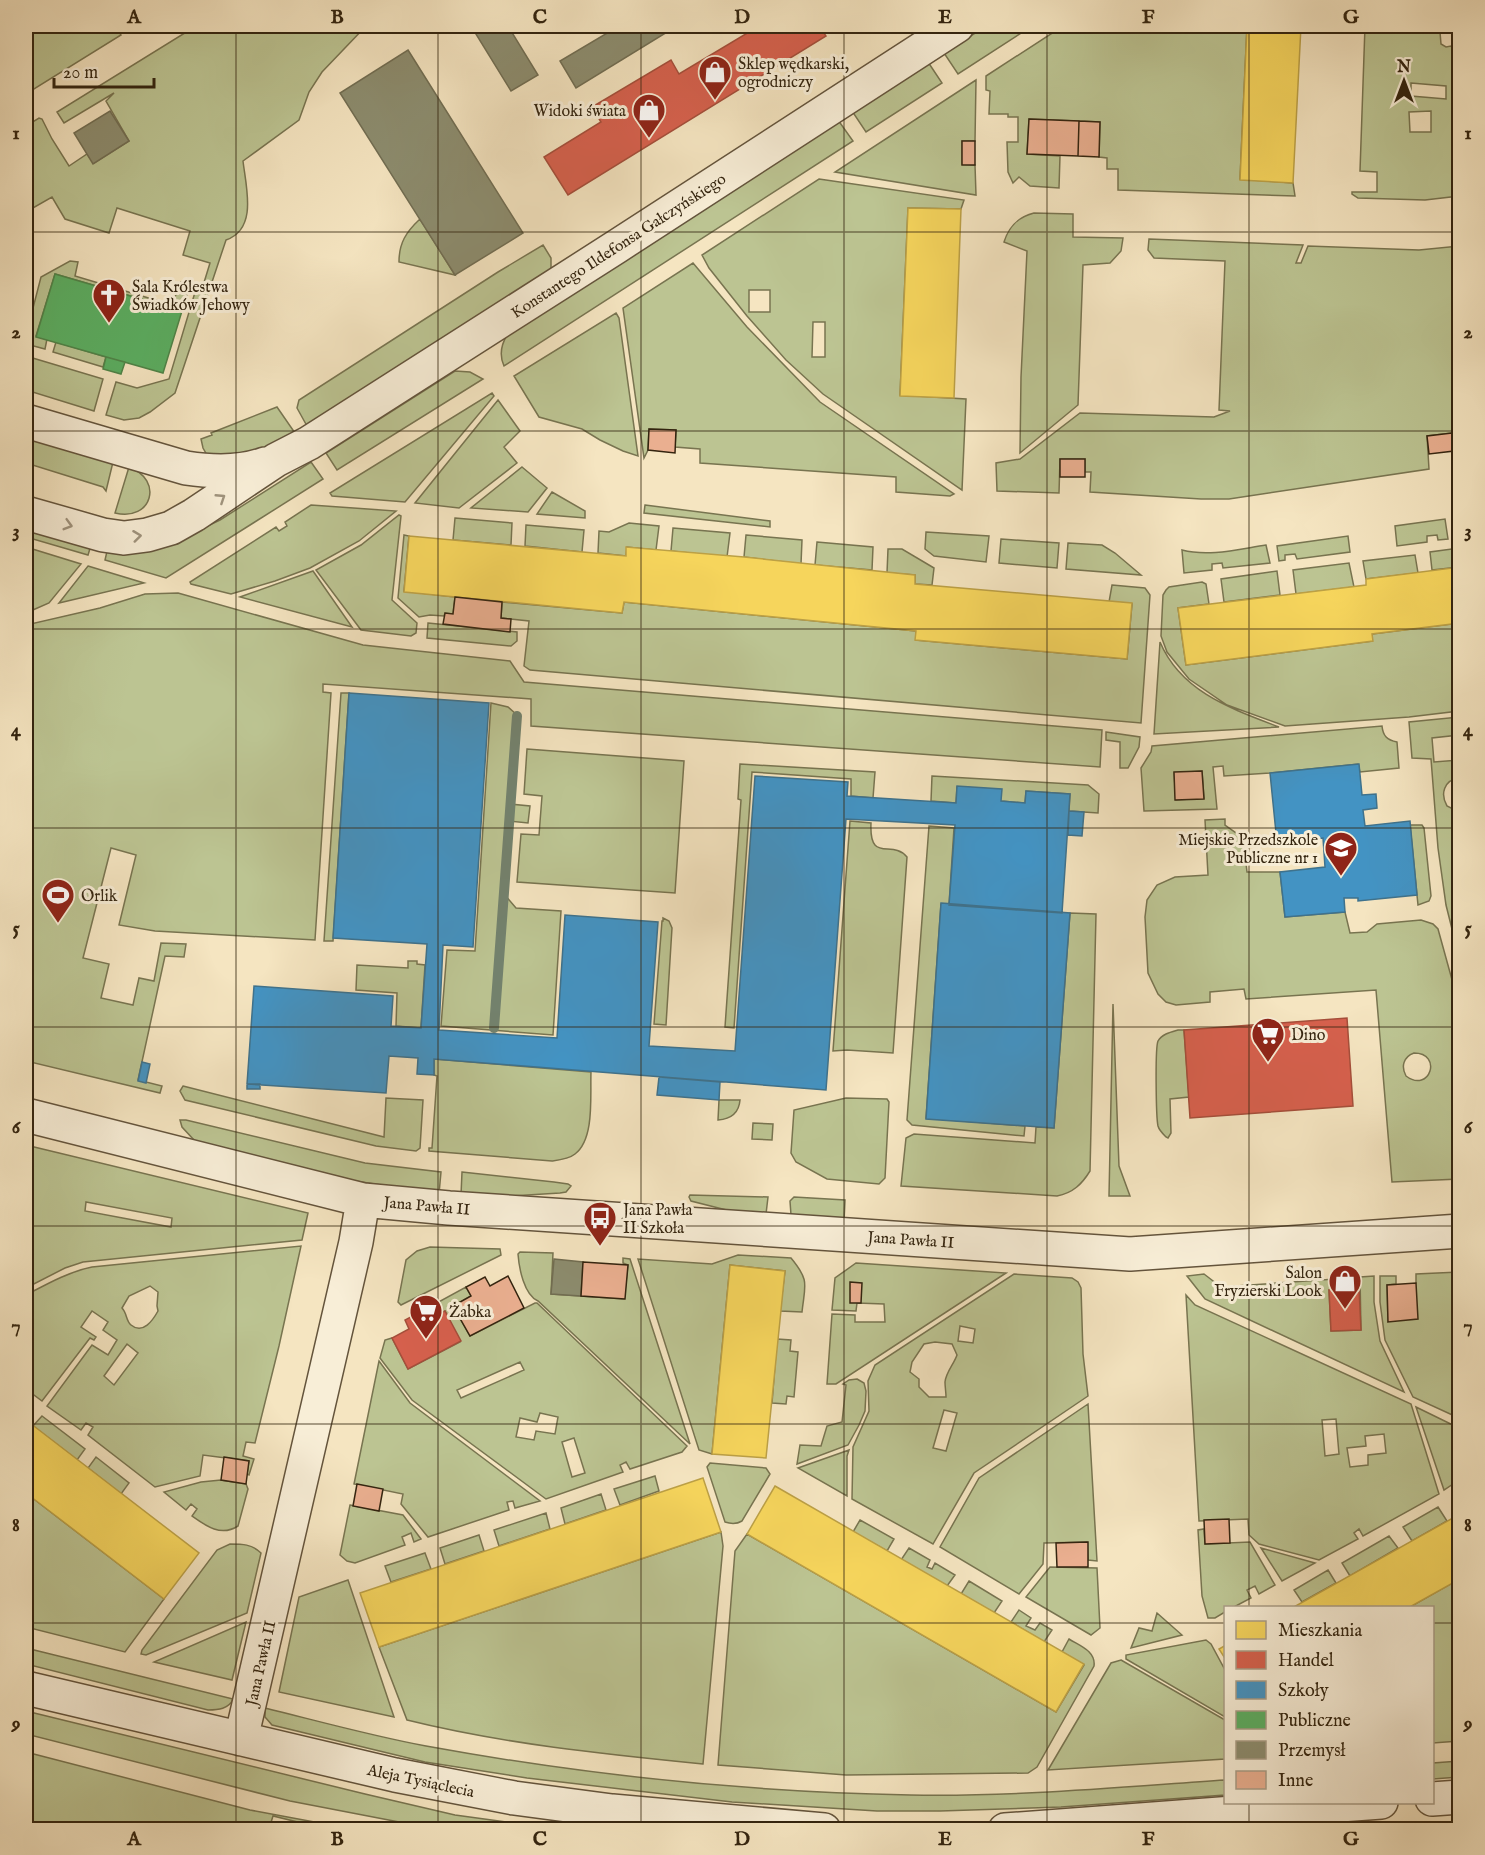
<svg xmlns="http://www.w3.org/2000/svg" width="1485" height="1855" viewBox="0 0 1485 1855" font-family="'IM FELL English',serif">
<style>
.green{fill:#bcc492;stroke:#787450;stroke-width:1.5;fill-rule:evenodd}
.homes{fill:#f6d55c;stroke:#bca045;stroke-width:1.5}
.shops{fill:#d6604d;stroke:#a54e3a;stroke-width:1.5}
.schools{fill:#4393c3;stroke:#3e728d;stroke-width:1.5}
.public{fill:#5aae61;stroke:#4e8548;stroke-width:1.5}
.industry{fill:#8c8c6e;stroke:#716d52;stroke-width:1.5}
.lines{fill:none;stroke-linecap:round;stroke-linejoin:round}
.stream{stroke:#73826e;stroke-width:10}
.building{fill:#eaaf90;stroke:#33240f;stroke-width:1.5}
.minor-casing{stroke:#64543c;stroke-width:36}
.minor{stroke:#f8eed7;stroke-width:33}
.oneway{stroke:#9f937d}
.grid{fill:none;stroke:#33240f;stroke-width:1.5;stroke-opacity:0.55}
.labels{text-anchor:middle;stroke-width:6;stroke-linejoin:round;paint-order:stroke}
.poi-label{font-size:16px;fill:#33240f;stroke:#f8eed7;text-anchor:start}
.street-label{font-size:16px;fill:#33240f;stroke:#f8eed7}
.neatline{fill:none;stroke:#33240f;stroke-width:2}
.grid-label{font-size:20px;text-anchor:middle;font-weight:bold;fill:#33240f}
</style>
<rect width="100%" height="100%" fill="#f5e5c1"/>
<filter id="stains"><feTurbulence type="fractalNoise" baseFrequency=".00333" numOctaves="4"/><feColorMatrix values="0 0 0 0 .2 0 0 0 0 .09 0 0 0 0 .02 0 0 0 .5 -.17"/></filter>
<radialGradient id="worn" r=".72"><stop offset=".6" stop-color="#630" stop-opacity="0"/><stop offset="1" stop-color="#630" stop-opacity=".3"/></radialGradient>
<path class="green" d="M26 26H115L121 35 26 94Z
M196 26H366L322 72 309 92 299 120 243 161C246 187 258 229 226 240L175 393 150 412 139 418 124 420 106 415 116 382 137 388 169 379 196 289 180 282 202 289 210 263 183 255 190 231 117 208 109 233 65 219 52 197 26 212V126L39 118 42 119 52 139 69 166 87 154 94 163 129 141 106 101 114 93 64 123 57 112Z
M986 26H1032L958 74 944 53Z
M1063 26H1247L1240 179 1293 183 1295 196 1118 190V169H1107V158L1099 157 1100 122 1029 119 1027 154 1060 156 1059 188 1030 186 1019 177 1013 183 1008 172 1007 142H1018V117H1008V114H989L990 91 986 90V76Z
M1365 26H1444L1440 32 1441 44 1446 47 1451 46 1453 49 1459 51V196L1425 200 1358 198 1352 194V192H1377V172L1360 171ZM1411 83 1446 86V99L1411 96ZM1431 111V132H1410L1409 112Z
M928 62 942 83 866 132 852 111Z
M976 80 975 141H962V164L975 165 976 195 835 172Z
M838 120 853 141 504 366C499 355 501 345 507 335Z
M819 179 964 200 961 209 908 208 900 395 966 399 962 490 823 394 786 360 747 316 709 268 702 255ZM749 290H770V312H749ZM813 322H825V357H812Z
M1034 213 1073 214V237L1123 238 1121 251 1110 263 1083 265 1078 405 1020 453 1021 377 1027 251 1004 242C1009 226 1018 217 1034 213Z
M420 219 455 275 399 262C399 243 406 232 420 219Z
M1149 239 1303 245 1296 263H1301L1308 246 1419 250 1459 246V442L1453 441 1451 433 1427 436 1429 469 1229 499H1201L1090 492 1091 472H1085V459H1060L1059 493 997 491 996 463 1020 459 1080 413 1214 417 1230 411 1219 410 1225 261 1154 258 1148 250Z
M543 245 551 258V270L307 426 297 408 299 400 498 272Z
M70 261 78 262 75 276 172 305 178 289 188 292 182 311 55 274 36 336 47 339 45 349 26 344V335L41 277Z
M693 263 747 327 820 402 954 494 950 496 896 492V477L700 463V449L675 447 676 430 649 429 648 450 644 458 623 308Z
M616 313 619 318 638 456 623 451 600 440 582 429 539 417 514 376Z
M56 342 106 357 103 367 53 352Z
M26 356 103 379 94 411 26 390Z
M455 371 470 372 483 379 337 470 326 453Z
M492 393 494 396 405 502 332 496 330 493Z
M498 400 520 431 504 447 517 463 459 508 415 503Z
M277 407 295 433 260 454 207 455 203 448 201 439 212 435 211 433Z
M26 436 113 462 106 491 103 487 26 463Z
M311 462 323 479 166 578 105 560 108 547 167 545 220 520Z
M129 467C164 480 152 522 115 513Z
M522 467 547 488 528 512 471 508Z
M552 492 585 511V518L537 514Z
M311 505 396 511 359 541 310 568 275 581 231 594 191 584 190 582 276 527 279 531 287 526 285 522Z
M645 505 770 521V527L644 513Z
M399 515 401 516 392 600 417 623 416 633 411 636 361 630 316 570 361 545Z
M455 518 512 523 511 545 453 540Z
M1445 519 1448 539 1438 540 1437 535 1427 536V542L1397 546 1395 526Z
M26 523 92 542 88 555 26 537Z
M629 523 659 526 656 550 627 547 626 556 598 553 599 531 609 532Z
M526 525 584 530 582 552 525 546Z
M673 528 730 533 727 557 671 551Z
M926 532 989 536 986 562 934 556 925 549Z
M404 535 409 536 404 591 455 597 453 614 445 613 444 616 430 615 419 617 398 598Z
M746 535 802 540 801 564 744 557Z
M1348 536 1350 552 1297 559 1295 554 1285 555V560L1279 561 1277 546Z
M1001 539 1059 543 1057 568 999 563Z
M817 542 873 547 872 570 815 565Z
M1068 543 1102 545 1115 553 1141 575 1066 569Z
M1266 545 1270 563 1223 568 1222 563 1212 564V570L1184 573 1182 550C1209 557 1239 549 1266 545Z
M26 547 81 564 49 603 26 613Z
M1459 548V567L1432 570 1430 552Z
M888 549H902L934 568 932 585 915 584V575L887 573Z
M1415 555 1418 573 1366 579 1363 561Z
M1349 563 1354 587 1296 594 1293 570Z
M88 566 144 583 59 603Z
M313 571 352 627 240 597Z
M1277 571 1280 595 1224 602 1221 579Z
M1202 582 1206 584 1209 604 1178 608 1186 665 1372 641V634L1459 623V711L1409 717 1285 726 1227 705 1189 679 1167 652 1161 636 1163 595 1166 590 1169 587Z
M1112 585 1145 588 1150 595 1141 723 530 670 524 666 529 621 501 618 502 602 622 613 624 602 916 631V640L1127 659 1132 604 1109 602Z
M178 593 363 645 510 661 524 682 1102 730 1100 767 531 726V699L323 684V692L331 693 315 940 155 931 119 925 136 855 111 848 83 958 109 964 101 998 133 1005 139 978 154 981 161 943 186 944 184 957 165 956 138 1080 162 1086 160 1093 26 1061V625L100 608 145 594Z
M428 623 517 632V641L511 646 427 638Z
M1160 642C1181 692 1232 709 1279 727L1154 734Z
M341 693H349L333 941H324Z
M491 703 508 707 516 714 510 804 530 806 528 823 509 821 504 894 516 908 561 911 553 1035 441 1026 447 950 475 951Z
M1459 717V735L1432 738 1434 762 1459 760V778C1444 780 1440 794 1447 806L1459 812V957L1446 905 1438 848 1431 759 1412 758 1409 722Z
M1382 726C1383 736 1387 740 1397 742L1399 768 1360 772 1358 764 1270 773 1224 776 1223 766 1213 767 1217 809 1144 811 1141 768 1151 752 1152 746ZM1202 771 1204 798 1176 800 1174 773Z
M1106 732 1140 737 1139 747 1128 768H1120V742L1106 740Z
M527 749 684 761 675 893 517 882 521 834 539 835 542 796 524 794Z
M740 764 875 772 873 798 851 796V779L752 772 734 1028 725 1027 741 800 738 799Z
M932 776 1088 785 1099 794 1098 813 1069 811 1070 794 1026 791 1025 803 1001 801 957 787 956 803 931 801Z
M1225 819V825L1243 838 1247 872H1280L1285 917 1345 912 1350 933 1367 932 1377 924 1421 920 1433 924 1438 929 1459 1005V1179L1392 1182 1376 990 1246 999 1244 989 1210 992V1002L1176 1005 1166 1002 1158 994 1148 973 1145 917 1147 900 1157 885 1175 877 1208 875 1205 820ZM1414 1053C1443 1053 1430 1094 1406 1076 1401 1067 1403 1057 1414 1053Z
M850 821 871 823C869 864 892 839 907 857L893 1053 847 1050 833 1051Z
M1410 825H1422L1424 828 1431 896 1429 901 1418 905Z
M929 826 954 828 949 905 941 904 926 1118 1025 1126 1024 1136 912 1125 907 1120Z
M1070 913 1096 914 1090 1171C1082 1184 1073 1193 1057 1196L901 1186 906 1138 914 1134 1035 1143 1036 1127 1054 1128Z
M663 918 669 921 672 928 666 1025 654 1024 662 921H663Z
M408 961H417V964L425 965 421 1028 396 1026 397 993 356 990 357 965 408 968Z
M1113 1004 1119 1166 1130 1196H1109Z
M1178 1030H1184L1189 1097 1170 1099 1171 1133 1168 1138 1166 1137C1163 1134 1159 1130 1158 1126 1156 1117 1155 1048 1158 1041 1162 1034 1171 1032 1178 1030Z
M434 1059 591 1072C590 1095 595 1139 575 1154 569 1159 560 1160 552 1161L429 1151V1148H432L437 1076 434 1075Z
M183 1086 384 1137 386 1098 423 1100 420 1148 416 1151 376 1146 185 1100 180 1091Z
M846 1098 887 1099 889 1102 885 1178 879 1184 827 1179 796 1162 791 1153 794 1110Z
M719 1100H740C739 1113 731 1119 718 1120Z
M180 1120H186L365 1163 441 1172 439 1194 349 1180 195 1141 182 1127Z
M753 1123 773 1124 772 1140 752 1139Z
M30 1146 308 1213 302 1240 83 1262 65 1268 26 1288V1152ZM86 1202 172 1218 171 1227 85 1211Z
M462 1172 554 1182 568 1184 571 1186 566 1192 560 1193 511 1196 461 1195Z
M690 1195 768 1197 766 1214 750 1216 691 1201 689 1197Z
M794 1197 845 1200 844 1222 791 1215 790 1201Z
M301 1246 279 1346 255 1443 246 1442 243 1456 254 1459 249 1475 247 1474 249 1461 203 1455 200 1476 155 1487 88 1435 93 1427 86 1423 81 1430 47 1406 92 1345 108 1355 117 1340 103 1330 108 1322 92 1311 81 1327 96 1337 94 1340 90 1338 42 1401 26 1389V1295C47 1284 68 1272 92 1267ZM150 1286 158 1292 157 1306 158 1311C153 1320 143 1335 131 1325 126 1321 127 1313 122 1308L129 1296ZM127 1344 138 1353 114 1385 104 1376Z
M430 1247 500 1249 501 1255 401 1305 398 1302 406 1260 417 1251Z
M520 1252 553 1253 551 1294 624 1299 628 1265 623 1263V1258L630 1259 690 1444 538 1301C524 1295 519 1268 518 1254Z
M738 1255 791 1258C810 1281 805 1284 802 1312L780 1311 785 1271 730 1265 712 1454 699 1450 638 1259 712 1264Z
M856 1263 1006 1273 836 1384H827L832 1314 855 1315V1322H885L884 1304 857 1303 856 1311 832 1310 835 1278Z
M1459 1272V1418L1413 1397 1385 1340 1380 1302V1276H1396V1284L1387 1285 1388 1321 1416 1283V1274Z
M1014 1274 1072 1278 1078 1282 1081 1288 1083 1354 1088 1396 974 1473 933 1544 852 1499 853 1447 869 1411 868 1381 875 1365ZM960 1326 975 1329 973 1343 958 1341ZM935 1342 952 1344 957 1355C954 1364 946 1372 945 1382 945 1387 946 1392 946 1397H929L919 1387V1379L910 1372 912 1362 924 1344ZM944 1410 957 1413 946 1451 933 1448Z
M1204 1274 1221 1287 1350 1278 1351 1289 1329 1290 1331 1331 1361 1330 1360 1277 1374 1276V1302L1380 1341 1404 1392 1205 1299 1187 1276Z
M466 1287 471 1296 453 1306 470 1336 535 1303H537L687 1446 682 1452 630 1469 626 1462 620 1465 623 1472 546 1499 412 1400 380 1358 385 1340 392 1338 408 1369 460 1342 445 1311 427 1320 422 1311ZM520 1362 524 1370 461 1398 457 1390ZM540 1413 558 1417 555 1434 536 1431 534 1440 516 1437 520 1418 537 1422ZM574 1438 585 1473 572 1477 562 1442Z
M1186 1295 1195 1305 1411 1404 1439 1494 1363 1536 1359 1529 1354 1533 1358 1539 1319 1560 1259 1544 1249 1535 1248 1519 1199 1521ZM1336 1419 1339 1454 1325 1456 1322 1420ZM1384 1434 1386 1453 1368 1455V1465L1350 1467 1347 1448 1366 1446 1365 1436Z
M777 1339 791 1340 790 1351 798 1352 794 1397 787 1396 786 1404 772 1403Z
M379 1361 410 1403 540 1501 515 1508 513 1501 507 1502 509 1510 428 1537 401 1504 403 1494 354 1484Z
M857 1379 864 1383 866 1391 865 1411 859 1425 848 1445 797 1464 800 1445 821 1446 827 1426 842 1422 846 1385 843 1384 849 1380Z
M1088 1404 1097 1561 1088 1560 1087 1542 1044 1543 1043 1564 1019 1594 940 1547 979 1478Z
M1416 1407 1459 1428 1460 1470 1457 1472 1459 1480 1444 1490Z
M42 1416 85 1449 77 1460 33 1426Z
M849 1450 847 1456V1496L798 1468Z
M96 1457 129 1483 121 1494 88 1468Z
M710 1463 766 1468 770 1474 742 1521C737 1524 731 1524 725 1522L707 1467Z
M655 1476 659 1491 620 1505 614 1489Z
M221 1480 246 1484 248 1489 238 1526C221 1537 206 1526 192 1516L197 1509 191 1504 186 1510 164 1492 201 1482Z
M26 1493 164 1599 125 1652 26 1627Z
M601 1494 606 1510 565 1524 561 1508Z
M350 1505 403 1515 421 1539 414 1542 411 1533 402 1537 405 1545 355 1563 347 1561 340 1555Z
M1438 1507 1447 1521 1412 1541 1403 1527Z
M546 1513 550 1529 499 1546 494 1530Z
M860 1520 894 1539 887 1551 853 1532Z
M1204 1529 1205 1544 1250 1542 1275 1585 1259 1594 1255 1586 1247 1590 1251 1598 1234 1607 1226 1608 1225 1612 1215 1618H1208L1202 1596 1198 1530Z
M721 1532 723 1546 703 1764C603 1754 504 1744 407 1720L379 1647Z
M747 1534 1056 1712 1084 1665 1062 1652 1069 1639C1080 1646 1096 1651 1094 1666L1037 1767 1028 1773 846 1775 718 1765 735 1551Z
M479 1535 484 1551 445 1564 440 1548Z
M1389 1536 1398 1548 1350 1576 1342 1563Z
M230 1544C242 1544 252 1544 261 1553L247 1613 146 1655 141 1654 142 1650 217 1550Z
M909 1548 930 1560 927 1567 932 1569 935 1563 955 1575 947 1586 901 1560Z
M1261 1548 1315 1563 1282 1581Z
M425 1553 431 1569 391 1582 385 1566Z
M1050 1567 1097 1568 1100 1628 1091 1635 1026 1597Z
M1328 1570 1336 1583 1302 1602 1294 1590Z
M1459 1579V1741L1433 1743 1432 1608H1408Z
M348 1580 394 1717 279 1692 299 1597Z
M969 1581 1002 1601 994 1613 961 1594Z
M1019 1610 1031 1618 1026 1626 1035 1630 1040 1623 1052 1630 1044 1642 1011 1622Z
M1157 1613 1182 1635 1131 1648 1139 1628 1152 1631Z
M246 1622 232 1680 154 1662Z
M1206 1640 1211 1644 1225 1670V1717L1126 1659V1655Z
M26 1648 233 1699C229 1709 218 1710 208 1710L26 1664Z
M1121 1660 1225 1720V1759L1048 1770 1111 1663Z
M265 1708C318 1721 372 1736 426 1746 585 1775 748 1792 910 1795 1015 1797 1121 1787 1225 1780V1795L1061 1807 940 1811H877L732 1802 527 1778 425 1762 272 1725 265 1717Z
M26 1711 365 1794 455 1815 544 1827 550 1829 436 1830 425 1827 290 1801 26 1734Z
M26 1752 250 1810 352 1829H326L273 1816 269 1829H26Z
M1459 1761V1777L1433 1779V1763Z
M1459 1823V1829H1380Z"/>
<path class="homes" d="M1247 26H1301L1293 183 1240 180Z
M908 208 961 209 954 398 900 396Z
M409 536 626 556V547L744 557 915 575V584L1132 603 1127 659 915 640 916 631 624 602 622 613 404 592Z
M1460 567V623L1372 634 1373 641 1186 665 1178 608 1366 585V579Z
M730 1265 785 1271 766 1458 712 1454Z
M26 1420 199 1553 164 1599 26 1493Z
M703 1478 721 1532 379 1647 360 1593Z
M775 1486 1084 1664 1056 1712 747 1534Z
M1460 1514V1579L1408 1608H1292Z
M1226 1645V1660L1219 1649Z"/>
<path class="shops" d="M759 26H819L826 36 568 195 544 157 601 122 592 107 671 60 679 74Z
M1347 1018 1353 1106 1190 1118 1184 1030Z
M1359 1288 1361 1330 1331 1331 1329 1290Z
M422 1311 427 1320 445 1311 461 1341 408 1369 392 1338 409 1329 405 1320Z"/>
<path class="schools" d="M349 693 489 703 473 947 443 945 439 1030 557 1038 565 915 658 922 649 1046 735 1051 755 776 848 782 847 796 924 801 956 803 957 786 1002 789 1001 801 1025 803 1026 791 1070 794 1062 913 949 905 955 825 846 819 826 1090 434 1059V1075L417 1074 418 1058 389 1056 386 1093 247 1084 254 986 393 996 391 1026 421 1028 427 944 333 938Z
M1359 764 1362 795 1376 794 1377 808 1363 810 1365 826 1410 821 1417 895 1358 901V898H1344L1345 912 1285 917 1280 872 1325 867 1323 838 1277 843 1270 773Z
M1069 811 1084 812 1082 836 1068 835Z
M941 903 1070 913 1054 1128 926 1119Z
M142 1062 150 1064 146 1083 138 1081Z
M659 1077 720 1082 719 1100 657 1095Z
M247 1084H260V1089H247Z"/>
<path class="public" d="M55 274 182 311 163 373 36 337Z
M106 357 125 362 121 374 103 369Z"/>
<path class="industry" d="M471 26H508L538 75 511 91Z
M619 26H677L576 88 560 61Z
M408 50 523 233 455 275 340 93Z
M110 111 129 141 93 164 74 133Z
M554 1259 583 1262 581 1296 551 1294Z"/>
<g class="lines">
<path class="stream" d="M494 1028 517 716"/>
</g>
<path class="building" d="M1029 119 1079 121 1078 156 1027 154Z
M1079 121 1100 122 1099 157 1078 156Z
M962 141H975V165H962Z
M649 429 676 430 675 453 648 450Z
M1452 433 1454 451 1429 454 1427 436Z
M1060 459H1085V477H1060Z
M455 597 502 602 501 618 511 619 510 632 443 624 445 613 453 614Z
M1202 771 1204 799 1175 800 1174 772Z
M583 1262 628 1265 625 1299 581 1296Z
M508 1276 524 1308 470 1336 453 1306 471 1296 466 1287 485 1277 490 1286Z
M850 1282 862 1283 861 1303H850Z
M1416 1283 1418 1319 1388 1322 1387 1285Z
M224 1457 249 1461 246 1484 221 1480Z
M357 1484 383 1489 379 1511 353 1506Z
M1229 1519 1230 1543 1205 1544 1204 1520Z
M1088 1542V1567H1057L1056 1543Z"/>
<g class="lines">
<g class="minor-casing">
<path id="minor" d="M26 421 186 468C212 472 240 473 265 464
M26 513 103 535 124 538 147 535 171 528 194 515 276 460 309 443 616 247 957 26
M26 1115 363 1200 449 1208 1130 1254 1460 1231
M26 1688 395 1775 514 1798 612 1811 824 1830
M241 1739 356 1242 363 1200
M1432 1799 1460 1797
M1005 1830 1381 1802"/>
</g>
<use href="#minor" class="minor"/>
</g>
<defs><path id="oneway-chevron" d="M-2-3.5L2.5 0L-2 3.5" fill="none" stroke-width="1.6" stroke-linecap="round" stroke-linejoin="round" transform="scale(1.5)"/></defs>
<g class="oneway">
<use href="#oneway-chevron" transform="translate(221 498) rotate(-33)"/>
<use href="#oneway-chevron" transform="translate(68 525) rotate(16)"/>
<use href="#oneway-chevron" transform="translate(137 536) rotate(-7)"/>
</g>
<path class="grid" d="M236 26V1830M438 26V1830M641 26V1830M844 26V1830M1047 26V1830M1249 26V1608M26 232H1460M26 431H1460M26 629H1460M26 828H1460M26 1027H1460M26 1226H1460M26 1424H1460M26 1623H1226M1432 1623H1460M1249 1802V1830"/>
<defs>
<g id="shop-pin" transform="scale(1.725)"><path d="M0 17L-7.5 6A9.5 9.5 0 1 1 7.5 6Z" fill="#8f2418" stroke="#f8eed7"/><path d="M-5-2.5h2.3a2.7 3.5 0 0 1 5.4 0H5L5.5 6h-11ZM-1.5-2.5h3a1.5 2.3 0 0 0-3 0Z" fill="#fff"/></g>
<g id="church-pin" transform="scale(1.725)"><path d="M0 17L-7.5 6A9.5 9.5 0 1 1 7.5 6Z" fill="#8f2418" stroke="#f8eed7"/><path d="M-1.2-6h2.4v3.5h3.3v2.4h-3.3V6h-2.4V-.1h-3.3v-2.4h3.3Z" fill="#fff"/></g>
<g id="school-pin" transform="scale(1.725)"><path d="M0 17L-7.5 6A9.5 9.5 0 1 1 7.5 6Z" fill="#8f2418" stroke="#f8eed7"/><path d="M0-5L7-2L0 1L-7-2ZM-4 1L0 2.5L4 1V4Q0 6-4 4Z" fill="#fff"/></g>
<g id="stadium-pin" transform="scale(1.725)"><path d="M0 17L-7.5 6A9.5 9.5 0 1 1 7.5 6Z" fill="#8f2418" stroke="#f8eed7"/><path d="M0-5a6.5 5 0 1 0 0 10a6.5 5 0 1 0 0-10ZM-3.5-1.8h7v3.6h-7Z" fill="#fff"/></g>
<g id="supermarket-pin" transform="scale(1.725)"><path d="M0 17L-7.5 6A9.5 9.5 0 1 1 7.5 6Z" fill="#8f2418" stroke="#f8eed7"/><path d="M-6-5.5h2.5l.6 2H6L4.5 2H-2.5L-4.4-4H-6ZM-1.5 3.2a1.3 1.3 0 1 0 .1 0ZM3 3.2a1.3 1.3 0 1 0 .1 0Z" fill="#fff"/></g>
<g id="bus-pin" transform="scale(1.725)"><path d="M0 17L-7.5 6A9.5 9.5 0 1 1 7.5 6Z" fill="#8f2418" stroke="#f8eed7"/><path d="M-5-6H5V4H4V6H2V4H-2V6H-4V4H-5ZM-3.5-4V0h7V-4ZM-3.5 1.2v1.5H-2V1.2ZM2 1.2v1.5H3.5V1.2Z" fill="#fff"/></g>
</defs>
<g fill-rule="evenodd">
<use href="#shop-pin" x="715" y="72"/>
<use href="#shop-pin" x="649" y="110"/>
<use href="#church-pin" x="109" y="295"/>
<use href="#school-pin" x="1341" y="848"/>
<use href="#stadium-pin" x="58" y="895"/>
<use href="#supermarket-pin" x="1268" y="1034"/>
<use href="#bus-pin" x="600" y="1218"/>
<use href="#shop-pin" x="1345" y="1281"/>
<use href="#supermarket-pin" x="426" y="1311"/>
</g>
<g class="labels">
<g class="poi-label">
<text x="738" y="69">Sklep wędkarski,<tspan x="738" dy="18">ogrodniczy</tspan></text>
<text x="626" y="116" text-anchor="end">Widoki świata</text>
<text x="132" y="292">Sala Królestwa<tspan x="132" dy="18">Świadków Jehowy</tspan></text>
<text x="1318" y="845" text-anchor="end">Miejskie Przedszkole<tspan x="1318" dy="18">Publiczne nr 1</tspan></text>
<text x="81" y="901">Orlik</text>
<text x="1291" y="1040">Dino</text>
<text x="623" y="1215">Jana Pawła<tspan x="623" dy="18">II Szkoła</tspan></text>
<text x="1322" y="1278" text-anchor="end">Salon<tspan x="1322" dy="18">Fryzierski Look</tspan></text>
<text x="449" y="1317">Żabka</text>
</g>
<g class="street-label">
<text transform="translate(618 245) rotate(-33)" y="6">Konstantego Ildefonsa Gałczyńskiego</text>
<text transform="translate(427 1205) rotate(5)" y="6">Jana Pawła II</text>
<text transform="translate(911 1239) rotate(4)" y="6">Jana Pawła II</text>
<text transform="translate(260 1663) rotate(-77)" y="6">Jana Pawła II</text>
<text transform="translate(421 1780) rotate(12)" y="6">Aleja Tysiąclecia</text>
</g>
</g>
<rect width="1485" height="1855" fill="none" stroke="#f5e5c1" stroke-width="66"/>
<rect x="1224" y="1606" width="210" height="198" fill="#f8eed7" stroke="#a99d87" stroke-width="1.5"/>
<rect x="1236" y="1621" width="30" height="18" fill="#f6d55c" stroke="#a99d87" stroke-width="1.5"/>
<text x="1278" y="1636" font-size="18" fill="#33240f">Mieszkania</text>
<rect x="1236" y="1651" width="30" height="18" fill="#d6604d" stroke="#a99d87" stroke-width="1.5"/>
<text x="1278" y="1666" font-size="18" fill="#33240f">Handel</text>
<rect x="1236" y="1681" width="30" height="18" fill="#4393c3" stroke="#a99d87" stroke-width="1.5"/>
<text x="1278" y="1696" font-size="18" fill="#33240f">Szkoły</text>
<rect x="1236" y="1711" width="30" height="18" fill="#5aae61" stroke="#a99d87" stroke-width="1.5"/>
<text x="1278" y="1726" font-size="18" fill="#33240f">Publiczne</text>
<rect x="1236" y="1741" width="30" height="18" fill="#8c8c6e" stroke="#a99d87" stroke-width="1.5"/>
<text x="1278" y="1756" font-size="18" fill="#33240f">Przemysł</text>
<rect x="1236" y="1771" width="30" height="18" fill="#eaaf90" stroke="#a99d87" stroke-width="1.5"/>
<text x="1278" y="1786" font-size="18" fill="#33240f">Inne</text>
<g transform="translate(1404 81)" stroke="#f8eed7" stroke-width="4.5" paint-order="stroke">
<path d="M0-4.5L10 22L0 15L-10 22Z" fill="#33240f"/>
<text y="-9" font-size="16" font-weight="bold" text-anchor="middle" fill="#33240f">N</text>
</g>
<path d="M54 78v9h100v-9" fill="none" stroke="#33240f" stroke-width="3"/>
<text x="63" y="78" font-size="18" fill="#33240f" stroke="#f8eed7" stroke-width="4.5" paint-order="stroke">20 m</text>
<rect x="33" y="33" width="1419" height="1789" class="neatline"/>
<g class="grid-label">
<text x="134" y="23">A</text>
<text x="337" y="23">B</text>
<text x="540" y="23">C</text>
<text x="742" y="23">D</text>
<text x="945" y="23">E</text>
<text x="1148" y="23">F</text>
<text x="1351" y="23">G</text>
<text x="16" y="139">1</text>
<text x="1468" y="139">1</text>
<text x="16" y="338">2</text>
<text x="1468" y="338">2</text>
<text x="16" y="537">3</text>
<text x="1468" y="537">3</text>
<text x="16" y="736">4</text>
<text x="1468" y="736">4</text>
<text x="16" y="934">5</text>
<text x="1468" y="934">5</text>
<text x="16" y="1133">6</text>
<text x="1468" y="1133">6</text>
<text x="16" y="1332">7</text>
<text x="1468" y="1332">7</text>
<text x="16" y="1531">8</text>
<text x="1468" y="1531">8</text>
<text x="16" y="1729">9</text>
<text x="1468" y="1729">9</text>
<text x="134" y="1845">A</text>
<text x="337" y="1845">B</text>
<text x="540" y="1845">C</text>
<text x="742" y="1845">D</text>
<text x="945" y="1845">E</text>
<text x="1148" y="1845">F</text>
<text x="1351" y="1845">G</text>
</g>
<rect width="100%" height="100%" filter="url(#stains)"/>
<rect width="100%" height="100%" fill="url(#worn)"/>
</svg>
